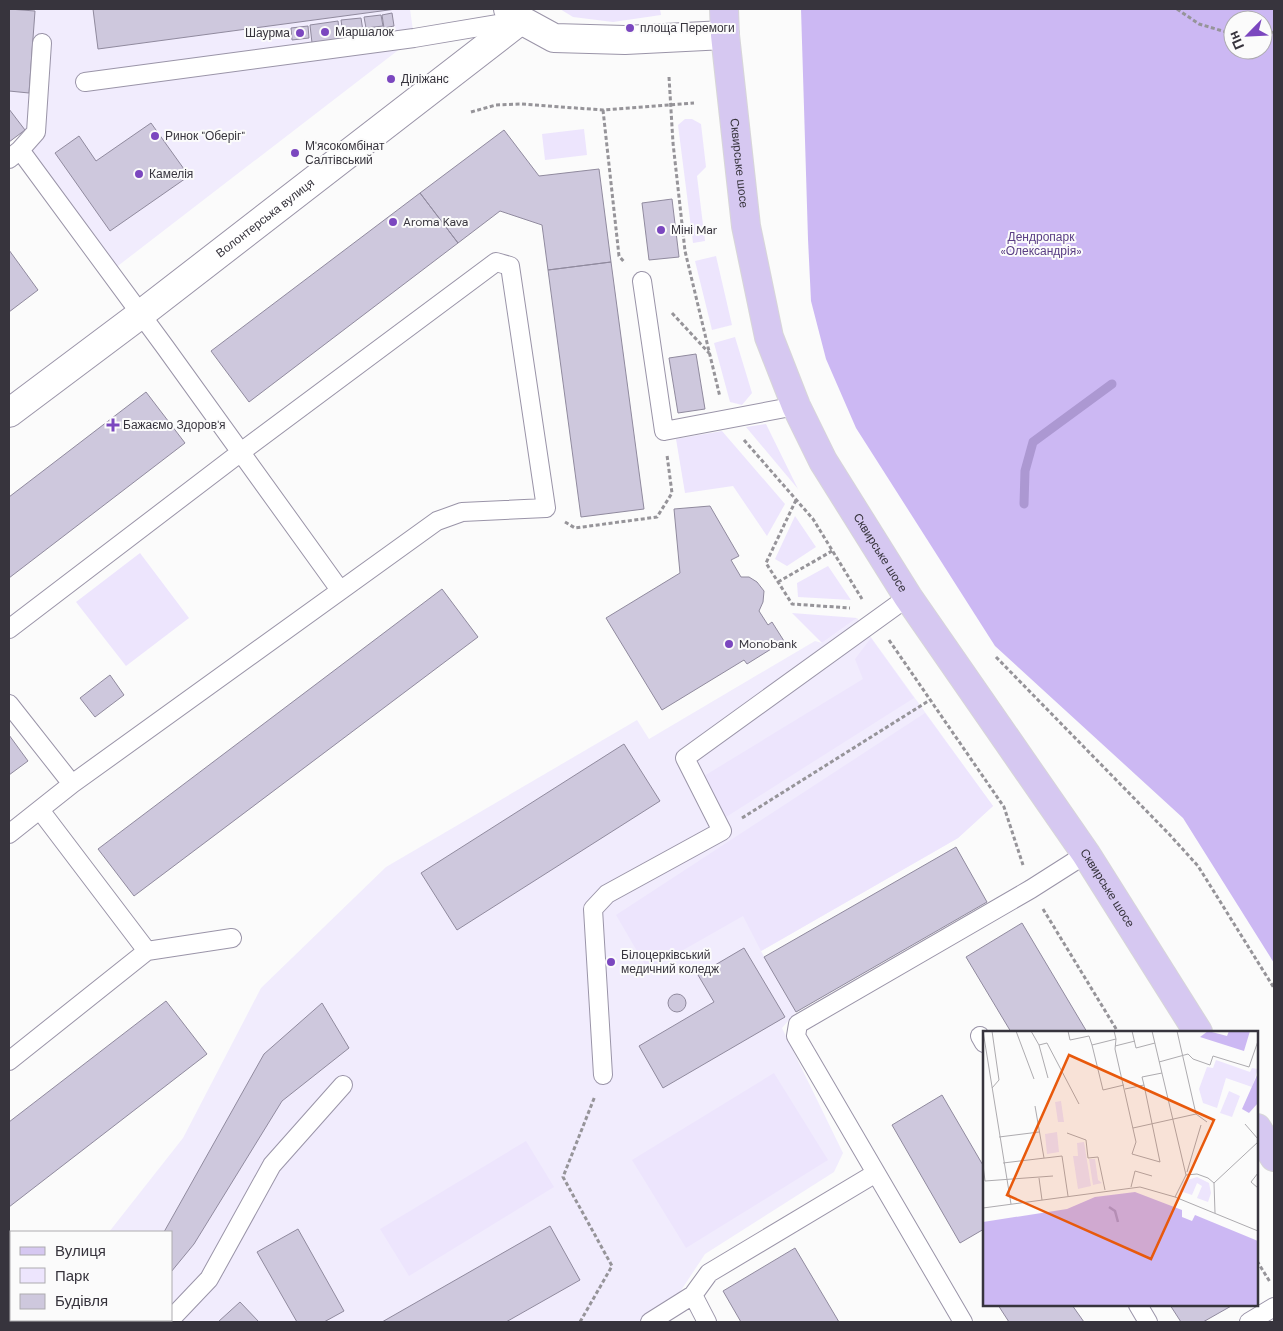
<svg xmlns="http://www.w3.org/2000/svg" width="1283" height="1331" viewBox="0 0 1283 1331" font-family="'DM Sans',sans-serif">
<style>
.built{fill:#f1ecfd}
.green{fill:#ede5fd}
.forest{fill:#ccb8f3;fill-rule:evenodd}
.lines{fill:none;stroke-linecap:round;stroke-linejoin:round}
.stream{stroke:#ac98d2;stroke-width:9}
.building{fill:#cec8dd;stroke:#908a9e}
.service-casing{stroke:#9a94a8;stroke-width:20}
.minor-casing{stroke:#9a94a8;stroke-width:30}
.primary-casing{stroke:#d7d6d8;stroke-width:30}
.path{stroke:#969499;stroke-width:3;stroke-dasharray:4 2.5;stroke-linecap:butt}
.service{stroke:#fff;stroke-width:18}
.minor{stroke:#fff;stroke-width:28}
.primary{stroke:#d6c8f1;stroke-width:28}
.poi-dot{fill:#7b47bf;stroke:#fbfbfb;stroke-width:2}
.labels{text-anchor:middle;stroke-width:4;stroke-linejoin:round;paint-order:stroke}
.poi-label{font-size:12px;fill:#37343d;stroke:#fbfbfb;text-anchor:start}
.street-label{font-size:12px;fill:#37343d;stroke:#fbfbfb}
.park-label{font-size:12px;fill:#5a3e84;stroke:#fbfbfb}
.inset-river{fill:none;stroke:#ac98d2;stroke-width:2.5}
.inset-road{fill:none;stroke:#adabaf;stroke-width:1}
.view{fill:#e8590c;fill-opacity:0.15;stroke:#e8590c;stroke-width:2.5}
.inset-edge{fill:none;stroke:#37343d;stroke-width:2.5}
</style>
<rect width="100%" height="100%" fill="#fbfbfb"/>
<path class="built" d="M9 9H410L414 38 110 272 20 150 24 131 9 142Z
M857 618 993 806 958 838 761 951 796 1012 782 1028 843 1153 834 1172 705 1254 678 1295 653 1322H38L40 1320H171V1232H109L183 1138 261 988 386 867 637 720 649 739 815 641 822 643Z"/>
<path class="green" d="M560 9H660L661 15 613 22 573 17Z
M685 119H692L701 124 706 167 697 176 705 241 693 243 678 125Z
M584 129 587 155 545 160 542 134Z
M716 256 732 325 712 330 695 261Z
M735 337 752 393 742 405 730 402 714 343Z
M766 424 798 489 746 427Z
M722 431 785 504 767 536 733 486 685 493 676 439Z
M795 516 816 547 787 566 775 559Z
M140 553 189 618 126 666 76 602Z
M828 566 851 600 798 597 797 583Z
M792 613 857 618 822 643Z
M871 638 914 698 726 817 704 776 863 679 855 659Z
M925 713 993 806 958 838 761 951 743 916 648 970 616 915Z
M774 1073 828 1160 686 1248 632 1160Z
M526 1141 554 1187 409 1276 380 1229Z"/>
<path class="forest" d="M801 9H1274V963L1183 818 995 646 856 428 826 359 811 301 808 239ZM1233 20H1263V50H1233Z"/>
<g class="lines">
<path class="stream" d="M1024 504 1025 471 1033 442 1112 384"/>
</g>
<path class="building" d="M9 9 35 11 29 93 9 91Z
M93 9H396L98 49Z
M392 13 394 26 384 28 382 15Z
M381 15 383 26 366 28 364 17Z
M361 18 363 31 343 34 341 20Z
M338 21 340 39 312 43 310 25Z
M308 26 309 38 292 40 291 28Z
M9 109 25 130 9 142Z
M151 123 189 176 110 231 55 153 79 136 96 161Z
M504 130 539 176 599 169 611 262 548 270 542 225 500 211 458 243 420 193Z
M420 193 458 243 249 402 211 351Z
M672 199 679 257 649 260 642 203Z
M9 250 38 290 9 312Z
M611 262 644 509 581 517 548 270Z
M696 354 705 409 678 413 669 358Z
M146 392 185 443 9 578V497Z
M710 506 739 556 731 560 741 577H749L757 582 764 591 763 602 759 611 768 625 772 622 784 641 747 664 744 660 662 710 606 618 680 573 674 509Z
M442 589 478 637 134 896 98 849Z
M110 675 124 695 95 717 80 698Z
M9 735 28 761 9 775Z
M624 744 660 801 457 930 421 873Z
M956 847 987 902 796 1012 764 957Z
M1022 923 1087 1032H1011L966 957Z
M744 948 785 1017 663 1088 639 1046 714 1002 698 975Z
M668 1003a9 9 0 1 1 18 0a9 9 0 1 1-18 0Z
M166 1001 207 1054 9 1207V1122Z
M322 1003 349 1048 282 1101 194 1244 171 1272V1232H164L264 1054Z
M942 1095 984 1167V1229L960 1243 892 1125Z
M550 1226 580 1280 506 1322H382Z
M298 1229 344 1311 324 1322H297L257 1252Z
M795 1248 839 1322H741L723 1291Z
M240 1302 259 1322H218Z
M998 1305H1072L1084 1322H1009Z
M1170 1305H1233L1203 1322H1181Z
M91 1320H132L130 1322H89Z"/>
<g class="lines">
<g class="service-casing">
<path id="service" d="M85 82 414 38 515 21
M20 150 165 347 340 590
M9 159 20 150 36 132 42 43
M642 281 664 431 796 406
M9 629 241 452 496 262 510 266 546 508 462 512 437 521 72 784 9 834
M9 704 72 784
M147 951 232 938
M980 1036 984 1043
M9 1061 147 951 40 810
M603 1075 593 909 607 894 722 831 685 758 908 597
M693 1295 707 1322
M1138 1305 1148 1322
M171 1319 209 1279 272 1165 343 1085
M650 1322 693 1295 709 1273 876 1173
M963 1322 796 1036 798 1024 1031 889 1086 854
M1249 1322 1274 1307"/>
</g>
<g class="minor-casing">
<g id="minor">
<path d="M508 9 521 20 554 38 625 40 725 35"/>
<path id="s1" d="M9 413 141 314 521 20"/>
</g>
</g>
<g class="primary-casing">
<g id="primary">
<path id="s2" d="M724 9 725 35 746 226 769 337 796 406 823 461 908 597 1086 854 1198 1032"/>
<path d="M1257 1128 1274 1157"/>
</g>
</g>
<path class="path" d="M1177 9 1199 24 1233 34
M1263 34 1274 32
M669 77 673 143 685 251 720 397
M603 110 619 256 625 263
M471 112 496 105 521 104 603 110 694 103
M672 313 709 353
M744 440 813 519 862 599
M796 500 766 563 792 604 850 608
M565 522 575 528 657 517 672 493 667 455
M778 582 832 551
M889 640 1004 807 1023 865
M996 657 1169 834 1198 866 1274 988
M742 818 930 700
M1043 909 1118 1032
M1257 1261 1270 1282
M580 1322 612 1266 563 1177 595 1096"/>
<use href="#service" class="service"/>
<use href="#minor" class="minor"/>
<use href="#primary" class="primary"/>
</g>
<g class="poi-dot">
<circle cx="630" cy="28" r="5"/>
<circle cx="325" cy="32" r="5"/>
<circle cx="300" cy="33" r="5"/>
<circle cx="391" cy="79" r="5"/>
<circle cx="155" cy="136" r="5"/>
<circle cx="295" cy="153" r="5"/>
<circle cx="139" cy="174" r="5"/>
<circle cx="393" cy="222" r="5"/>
<circle cx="661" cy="230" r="5"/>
<path d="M110.5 417.5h5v5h5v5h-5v5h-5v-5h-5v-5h5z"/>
<circle cx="729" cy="644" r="5"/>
<circle cx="611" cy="962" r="5"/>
</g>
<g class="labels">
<g class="poi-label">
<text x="640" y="32">площа Перемоги</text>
<text x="335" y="36">Маршалок</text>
<text x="290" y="37" text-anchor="end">Шаурма</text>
<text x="401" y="83">Діліжанс</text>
<text x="165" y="140">Ринок "Оберіг"</text>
<text x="305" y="150">М'ясокомбінат<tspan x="305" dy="14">Салтівський</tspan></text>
<text x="149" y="178">Камелія</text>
<text x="403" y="226">Aroma Kava</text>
<text x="671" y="234">Міні Mar</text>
<text x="123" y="429">Бажаємо Здоров'я</text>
<text x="739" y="648">Monobank</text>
<text x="621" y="959">Білоцерківський<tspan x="621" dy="14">медичний коледж</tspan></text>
</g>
<g class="street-label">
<text dy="4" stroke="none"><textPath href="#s2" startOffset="155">Сквирське шосе</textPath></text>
<text dy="4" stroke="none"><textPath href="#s1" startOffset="322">Волонтерська вулиця</textPath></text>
<text dy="4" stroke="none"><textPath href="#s2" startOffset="575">Сквирське шосе</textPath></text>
<text dy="4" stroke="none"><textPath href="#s2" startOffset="980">Сквирське шосе</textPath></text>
</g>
<g class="park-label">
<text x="1041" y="241">Дендропарк<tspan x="1041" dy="14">«Олександрія»</tspan></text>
</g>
</g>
<g transform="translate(983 1031)">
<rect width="275" height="275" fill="#fbfbfb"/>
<path d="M233 29 267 41 269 37 275 38 269 56 243 47 234 77 220 72 216 58 224 36 230 37ZM246 60 257 65 249 86 237 82ZM78 70 81 91H75L72 71ZM74 101 76 121 64 123 62 103ZM101 111 108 155 95 158 90 125H95L94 112ZM106 128H112L115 149 119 152 110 154ZM214 146 226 152 228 162 225 171 214 167 219 155 214 152 209 164 197 160 201 150Z" fill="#ede5fd"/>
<path d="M225 0 244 5 246 0H267L261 20 217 6ZM275 42V72L266 82 259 78ZM152 161 199 179V186L209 190 212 184 275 210V275H0V191L84 178 112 166Z" fill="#ccb8f3"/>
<path class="inset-river" d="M126 176 132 180 135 191"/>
<path class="inset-road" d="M0 0 28 173M33 0 51 48M48 0 56 14 65 47M85 0 87 9 106 5 109 14M131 0 133 8 109 14 120 59 141 54M149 0 153 17 172 12M169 0 203 144M194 0 213 83 224 91M133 8 132 18 153 111 149 123 177 131 161 54M56 14 64 12 96 73M132 15 152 10M176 31 205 23 210 28 227 34 230 25 266 36 275 10M9 57 16 49 9 0M142 58 161 54 159 46 179 42M52 75 61 127M262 93 275 108M150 97 213 83M84 102 103 109 105 127 115 126 122 159M16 106 56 101M20 132 79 125 85 165M0 134 2 150 70 145M204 141 218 94M275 142 268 151 275 157M56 147 59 169M231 152 275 111M148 156 152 140 169 145M192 166 203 144 214 143 225 147 231 152 232 182M0 177 157 156 192 166 275 200"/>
<path class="view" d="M86 24 231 89 168 228 24 164Z"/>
<rect width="275" height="275" class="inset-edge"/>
</g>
<rect width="1283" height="1331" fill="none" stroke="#37343d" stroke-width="20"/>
<rect x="10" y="1231" width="162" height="90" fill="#fbfbfb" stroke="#adabaf"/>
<rect x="20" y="1247" width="25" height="8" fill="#d6c8f1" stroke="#adabaf"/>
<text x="55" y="1256" font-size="15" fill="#37343d">Вулиця</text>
<rect x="20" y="1268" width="25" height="15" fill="#ede5fd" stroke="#adabaf"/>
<text x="55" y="1281" font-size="15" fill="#37343d">Парк</text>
<rect x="20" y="1294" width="25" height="15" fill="#cec8dd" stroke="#adabaf"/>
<text x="55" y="1306" font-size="15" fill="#37343d">Будівля</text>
<g transform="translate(1248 35) rotate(246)"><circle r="24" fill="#fbfbfb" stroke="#adabaf"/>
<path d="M0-4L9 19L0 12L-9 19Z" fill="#7b47bf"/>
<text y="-8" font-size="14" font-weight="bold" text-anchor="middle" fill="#37343d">Пн</text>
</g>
</svg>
